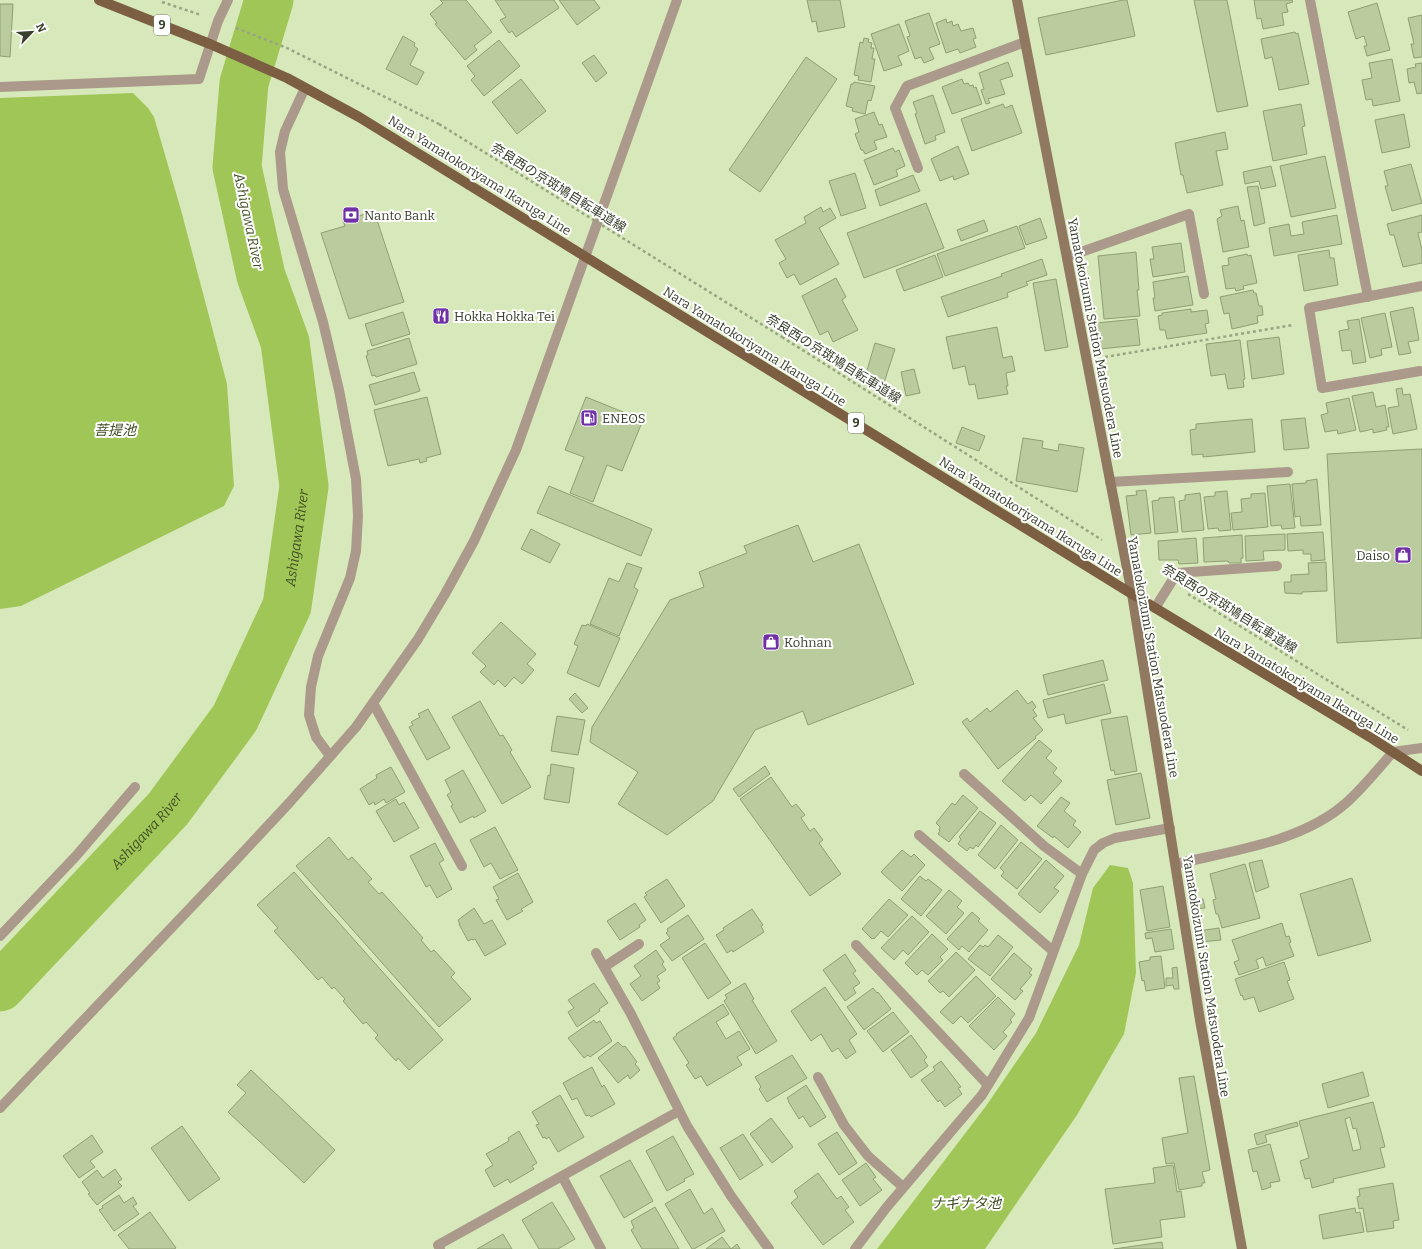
<svg xmlns="http://www.w3.org/2000/svg" width="1422" height="1249" viewBox="0 0 1422 1249" font-family="Bitter,'Noto Sans JP',serif">
<style>
.water{fill:#a1c658}
.lines{fill:none;stroke-linecap:round;stroke-linejoin:round}
.river{stroke:#a1c658;stroke-width:49}
.building{fill:#bacc9d;stroke:#8e9f73;fill-rule:evenodd}
.path{stroke:#98a582;stroke-width:2.5;stroke-dasharray:3 3;stroke-linecap:butt}
.minor{stroke:#ab9a8b;stroke-width:10}
.tertiary{stroke:#ab9a8b;stroke-width:10}
.secondary{stroke:#907861;stroke-width:10}
.primary{stroke:#7c5f43;stroke-width:10}
.path-bridge{stroke:#98a582;stroke-width:2.5;stroke-dasharray:3 3;stroke-linecap:butt}
.labels{text-anchor:middle;stroke-width:4;stroke-linejoin:round;paint-order:stroke}
.shield{fill:#fff;stroke:#74796b;stroke-width:1}
.shield-label{font-size:12px;font-weight:bold;fill:#383f2c}
.street-label{font-size:13px;fill:#383f2c;stroke:#fff}
.poi-label{font-size:13px;fill:#383f2c;stroke:#fff;text-anchor:start}
.water-label{font-size:14px;font-style:italic;fill:#404f23;stroke:#fff}
</style>
<rect width="100%" height="100%" fill="#d7e9ba"/>
<path class="water" d="M133 93 148 108 154 117 181 210 227 384 234 486 224 506 21 606 0 609V98Z
M1110 865 1128 868 1133 883 1136 973 1124 1034 1077 1115 985 1249H877L986 1106 1036 1033 1079 945 1093 888Z"/>
<g class="lines">
<path class="river" id="s1" d="M0 987 168 809 235 718 287 606 304 486 285 342 261 276 237 167 244 83 269 0"/>
</g>
<path class="building" d="M440 0H466L492 32 474 46 477 50 465 60 435 24 437 23 430 14 443 3Z
M495 0H554L559 8 516 37 512 31 509 33 500 20 506 17Z
M559 0H594L600 8 577 25Z
M807 0H840L845 27 818 32 816 21 812 22Z
M1123 0H1127L1135 36 1046 55 1038 18Z
M1194 0H1227L1248 106 1217 112Z
M1254 0H1292L1293 2 1286 4 1288 12 1282 13 1284 25 1263 29 1261 18 1257 19Z
M1377 3 1390 50 1367 56 1364 46H1367L1364 36 1356 39 1348 12Z
M0 4H13L10 57 0 56Z
M929 13 940 44 929 48 934 59 924 63 921 57 915 59 907 37 910 36 905 21Z
M1422 15V57L1414 58 1411 44H1414L1408 18Z
M946 19 947 23 952 21 953 26 958 24 961 31 973 28 976 38 973 39 976 47 960 53 958 49 946 53 936 23Z
M899 24 909 51 898 56 902 65 884 71 871 34Z
M1295 32 1296 34 1298 33 1309 84 1279 90 1272 57 1265 59 1261 39Z
M403 36 415 43 414 46 418 49 410 65 424 72 417 85 386 69Z
M864 38 869 39 868 42 872 43 871 48H874L872 59H875L871 82 858 80 859 76 854 75 860 42 863 43Z
M499 40 520 66 484 96 471 80 475 76 467 66Z
M594 55 607 73 596 82 582 63Z
M806 57 837 79 760 192 729 170Z
M1392 59 1400 101 1373 106 1372 99 1366 100 1362 80 1372 78 1369 63Z
M1008 62 1013 76 1000 80 1005 94 988 99 990 103 986 104 981 90 984 89 979 73Z
M1422 63V93L1417 94 1414 82 1409 83 1407 69 1416 67 1415 64Z
M521 79 546 111 517 134 492 102Z
M962 79 964 84 968 83 970 86 973 85 974 88 976 87 982 104 952 114 942 87Z
M854 82 875 86 871 101 868 100 865 114 852 111 853 108 846 106 851 84H853Z
M933 95 945 132 935 136 936 140 925 144 915 114 917 113 913 102Z
M1003 104 1005 108 1012 105 1022 133 972 151 961 119Z
M1301 104 1305 126 1302 127 1307 154 1273 161 1263 111Z
M874 112 879 125 882 124 887 137 874 141 877 149 865 154 863 150H861L855 134 859 132 855 119Z
M1404 114 1410 147 1382 153 1375 120Z
M1225 132 1228 149 1216 151 1223 185 1187 193 1183 175H1181L1175 143Z
M958 146 969 174 954 180 953 176 940 181 931 159Z
M893 148 895 152 899 150 905 166 896 170 898 176 874 185 864 160Z
M1325 156 1336 208 1291 217 1280 166Z
M1411 164 1422 203 1392 211 1385 186H1388L1384 171Z
M1271 166 1276 186 1261 189 1259 181 1245 184 1243 172Z
M855 173 866 208 841 216 829 181Z
M913 175 920 191 880 206 875 190Z
M1258 186 1265 223 1254 226 1247 187Z
M926 203 944 248 864 278 847 233Z
M1238 206 1241 221 1244 220 1249 247 1223 252 1217 219 1222 216 1220 210Z
M821 207 823 212 830 208 836 218 819 228 839 264 800 285 794 274 787 278 779 263 786 259 775 240 806 223 804 217Z
M374 211 404 302 349 319 321 233 345 226 343 221Z
M1337 215 1342 244 1274 256 1269 228 1289 224 1291 236 1304 234 1302 222Z
M1422 215V232L1418 233 1422 250V263L1403 267 1394 235H1390L1387 224Z
M1040 218 1047 238 1026 245 1019 226Z
M984 220 988 231 961 241 957 230Z
M1017 226 1025 248 945 276 937 254Z
M1181 243 1185 272 1153 277 1150 259H1154L1152 247Z
M1329 250 1330 258H1334L1338 285 1304 291 1298 255Z
M1136 252 1139 290H1137L1140 316 1104 319 1098 256Z
M1247 254 1248 256 1251 255 1257 283 1243 286 1244 289 1236 291 1235 288 1226 289 1222 266 1229 265 1228 258Z
M935 255 943 277 904 291 896 270Z
M1042 259 1047 275 1026 282 1028 285 1007 293 1008 297 948 317 941 297 1002 276 1001 274Z
M1188 276 1193 305 1155 311 1153 298H1155L1153 282Z
M836 278 846 297 842 300 858 330 833 342 828 331 820 335 802 296Z
M1056 279 1068 347 1045 351 1033 283Z
M1253 290 1254 293H1256L1259 306H1262L1263 315 1257 316 1258 323 1232 329 1229 313 1224 314 1220 297Z
M1413 307 1419 340 1408 342 1411 353 1399 355 1390 312Z
M1191 309V312L1207 310 1209 323 1205 324 1207 333 1167 339 1165 330H1160L1158 316 1162 315V313Z
M403 312 410 334 372 346 365 324Z
M1385 313 1392 347 1381 349 1382 355 1370 358 1361 318Z
M1137 319 1140 345 1099 349 1096 323Z
M1359 319 1366 362 1353 364 1351 350 1342 351 1339 331 1349 329 1347 321Z
M997 327 1003 358 1012 356 1015 371 1006 373 1008 386H1006L1008 394 978 399 975 384 969 385 965 366 953 369 946 337Z
M1279 337 1284 374 1252 379 1247 341Z
M409 338 417 364 376 377 375 375 372 376 366 356 368 355 367 351Z
M1240 340 1245 379 1243 380 1244 387 1228 389 1225 374 1211 376 1206 344Z
M875 343 895 349 882 389 863 384Z
M914 369 920 393 906 396 901 372Z
M414 372 420 391 375 405 369 385Z
M1402 388 1403 395 1410 394 1417 429 1393 434 1388 408 1399 406 1396 389Z
M1373 392 1376 407 1385 405 1389 427H1386L1387 430 1373 433V429L1360 432 1352 396Z
M427 397 441 454 426 458 427 461 420 463 419 459 388 466 374 410Z
M586 397 643 420 622 471 607 465 593 502 570 493 584 457 565 450Z
M1349 398 1356 430 1338 434 1337 430 1325 432 1321 415 1328 413 1326 403Z
M1305 418 1309 448 1284 450 1281 420Z
M1252 419 1255 452 1203 457V454L1192 455 1190 430 1196 429V424Z
M962 427 985 436 979 451 956 443Z
M1023 438 1043 441 1042 448 1058 451 1059 444 1084 448 1077 492 1016 481Z
M1422 449V638L1337 643 1327 454Z
M1317 479 1321 525 1301 526 1300 516 1295 517 1292 484 1306 483V481Z
M1290 484 1295 528 1282 529 1281 525 1271 526 1267 486Z
M549 486 652 529 641 556 537 513Z
M1146 490 1151 533 1131 535 1126 496 1137 495 1136 491Z
M1227 491 1231 530 1219 531 1218 528 1208 529 1204 497 1215 496V492Z
M1200 493 1204 530 1182 532 1179 501 1185 500V495Z
M1265 493 1268 527 1233 530 1231 513 1242 512 1241 499 1251 498V494Z
M1174 497 1178 532 1155 534 1152 501 1159 500V498Z
M798 525 813 562 859 544 914 684 808 725 803 711 755 730 713 801 667 835 618 804 638 772 590 742 592 727 670 600 704 587 699 572 747 553 744 546Z
M531 529 560 544 550 563 521 549Z
M1323 532 1325 560 1311 561V554H1303V550L1288 551 1287 534Z
M1285 534V550L1263 551 1264 560 1246 561 1245 536Z
M1242 535 1243 558H1241V563H1229L1228 561 1204 562 1203 538Z
M1196 538 1198 563 1179 564 1178 560H1159L1158 541Z
M1326 562 1327 591 1302 592V594L1285 593 1284 582H1291V575L1309 574 1308 563Z
M627 563 642 568 634 587 638 590 619 636 590 624 609 578 619 582Z
M501 622 536 654 527 664 534 670 522 684 514 677 505 687 498 680 494 685 480 672 486 666 472 653Z
M587 624 620 638 599 687 567 673 578 646 574 644 582 625 586 626Z
M1103 660 1108 680 1048 695 1043 675Z
M1104 684 1111 713 1066 724 1064 714 1048 718 1043 700Z
M1017 690 1028 704 1032 701 1036 707 1033 710 1037 716 1033 718 1043 730 1035 737 1036 738 998 769 962 722 967 718 970 722 987 708 990 712Z
M575 693 588 708 582 713 569 699Z
M480 701 500 736 503 735 512 750 510 752 531 787 502 804 452 717Z
M428 709 450 748 427 760 409 727 413 725 411 722 420 717 418 714Z
M557 716 585 720 578 755 551 751Z
M1127 716 1137 771 1115 775 1114 770 1111 771 1101 720Z
M1039 740 1052 751 1046 758 1057 768 1053 773 1062 781 1041 804 1031 795 1025 801 1002 781Z
M551 764 574 768 569 803 544 799 548 775 550 776Z
M765 766 770 774 739 797 733 789Z
M391 767 405 792 386 803 384 799 375 805 374 802 369 805 360 789 377 778 376 775Z
M463 770 486 811 474 818 473 816 460 823 451 806 453 805 447 795 451 792 445 780Z
M1141 773 1150 818 1116 825 1107 780Z
M771 777 792 807 796 804 805 815 801 818 810 831 814 828 823 840 819 843 841 874 810 896 740 799Z
M963 795 978 808 949 842 938 834 940 831 939 830 940 827 936 823 952 803 955 805Z
M1061 797 1070 803 1064 811 1076 821 1073 825 1081 832 1068 848 1054 836 1053 838 1037 826Z
M396 799 399 805 404 802 419 828 394 842 376 811Z
M980 811 996 823 978 847 976 845 973 849 970 847 967 851 958 844 961 839 959 837Z
M1001 825 1018 840 995 869 978 855Z
M495 827 518 870 500 879 491 863 484 867 470 840Z
M329 837 348 860 352 857 372 879 368 882 379 894 382 892 423 938 421 940 431 952 434 950 455 973 451 977 471 999 439 1027 296 866Z
M1021 842 1042 859 1017 889 1001 876 1004 872 1000 868Z
M435 843 444 860 439 863 452 889 437 898 430 885 426 887 410 856Z
M902 850 911 857 914 854 925 865 902 891 881 872Z
M1046 860 1064 876 1054 888 1059 891 1040 913 1018 894Z
M1262 860 1269 887 1256 892 1249 863Z
M1245 864 1260 918 1222 928 1218 914H1216L1213 900 1216 899 1210 874Z
M294 872 443 1040 409 1070 398 1058 396 1061 375 1038 378 1035 366 1022 363 1024 343 1001 345 999 334 987 332 989 322 977 318 980 274 931 278 928 257 905Z
M518 873 533 902 521 909 523 911 507 920 496 900 499 899 493 887Z
M920 876 926 881 928 879 942 890 921 916 901 899Z
M1352 878 1371 941 1318 956 1300 894Z
M667 879 685 906 661 923 644 897 647 895 645 893Z
M1163 886 1170 927 1147 931 1140 890Z
M949 890 962 901 957 907 964 913 946 934 926 916Z
M889 899 908 915 888 937 881 931 874 939 873 938 872 939 862 929Z
M1203 899 1205 908 1195 909 1193 900Z
M635 903 646 920 639 925 640 927 620 940 607 921Z
M474 908 484 924 492 920 506 944 485 956 475 939 472 940V939L468 941 459 924H460L458 920Z
M752 909 763 925 761 926 764 932 733 952 732 950 727 953 716 935 724 930 723 928Z
M972 912 980 919 978 921 988 930 969 952 962 946 959 950 947 939Z
M688 915 704 939 672 961 660 945 670 938 666 933 668 931 667 929Z
M912 916 929 932 908 955 903 950 894 960 881 948Z
M1282 923 1286 937 1289 936 1291 942 1289 943 1294 956 1266 966 1263 957 1256 960 1259 968 1239 975 1234 962 1239 960 1232 940Z
M1219 928 1221 940 1200 942 1198 931Z
M1171 929 1174 949 1155 952 1152 938 1146 939 1145 933Z
M932 934 948 949 940 957 943 960 928 975 922 970 917 975 905 963Z
M998 935 1013 947 990 976 968 959 980 945 983 947 985 945 988 947Z
M705 943 731 983 708 999 682 958Z
M656 950 664 962 662 964 666 970 657 976 660 981 657 983 660 988 642 1001 630 984 641 976 634 966Z
M956 952 975 970 949 997 943 991 940 993 928 981Z
M1014 953 1032 969 1029 973 1032 975 1020 989 1023 991 1015 1000 991 979Z
M845 954 856 971 853 973 860 983 853 988 856 993 845 1001 823 970Z
M1161 956 1165 988 1146 991 1144 980 1142 981 1139 962 1150 960V957Z
M1284 962 1290 980 1287 981 1294 999 1259 1012 1254 997 1244 1000 1242 995 1241 996 1235 979Z
M1177 967 1179 989H1174L1173 985 1166 986V978H1173L1172 968Z
M976 976 996 996 968 1023 961 1016 953 1024 940 1012Z
M594 983 608 1003 599 1009 600 1011 577 1027 568 1012 574 1008 568 1000Z
M745 983 754 999 752 1000 777 1041 756 1054 724 1001 727 998 725 995Z
M825 987 857 1034 849 1040 856 1052 846 1059 838 1048 832 1052 821 1034 811 1041 791 1011Z
M873 988 877 993 878 992 891 1009 864 1030 847 1007Z
M998 997 1015 1014 1010 1020 1012 1022 1003 1032 1007 1036 994 1050 969 1026Z
M723 1004 729 1014 716 1022 726 1039 739 1031 750 1049 737 1057 742 1065 707 1086 701 1076 695 1079 686 1065 689 1063 673 1038 677 1035 676 1034Z
M893 1012 909 1032 883 1052 867 1031Z
M594 1020 596 1023 600 1021 612 1041 590 1057 588 1055 584 1058 568 1038Z
M911 1035 927 1057 924 1060 928 1066 911 1078 891 1050Z
M618 1042 623 1047 625 1046 637 1062 635 1064 640 1070 630 1079 628 1075 618 1083 598 1058Z
M792 1055 807 1078 767 1102 759 1089 761 1087 755 1077Z
M941 1061 961 1087 958 1088 962 1094 945 1107 940 1100 938 1102 921 1080 935 1070 933 1067Z
M592 1067 602 1087 604 1085 615 1104 591 1117 589 1115 586 1116 577 1098 572 1100 563 1083Z
M251 1070 335 1150 304 1183 228 1112 246 1093 237 1085Z
M1363 1072 1369 1096 1328 1108 1322 1084Z
M1194 1076 1210 1170 1202 1172 1205 1183H1202V1186L1179 1190 1174 1163 1166 1164 1162 1138 1188 1133 1179 1078Z
M806 1085 826 1117 810 1127 803 1116 799 1119 788 1101H789L787 1098Z
M560 1095 584 1137 558 1152 549 1137 546 1139 545 1137 543 1138 536 1125 539 1124 532 1112Z
M1373 1102 1385 1147 1380 1148 1385 1167 1333 1179 1334 1182 1312 1188 1310 1178 1305 1179 1300 1161 1309 1158 1299 1121ZM1350 1117 1353 1129 1356 1128 1361 1149 1353 1151 1345 1119Z
M771 1118 793 1147 772 1163 750 1134Z
M1297 1122 1298 1126 1265 1135 1267 1142 1257 1145 1254 1134Z
M182 1126 220 1179 189 1201 151 1148Z
M519 1131 537 1163 532 1166 534 1169 510 1183 508 1179 494 1187 485 1170 493 1165 486 1154 509 1141 508 1138Z
M837 1132 857 1163 839 1175 818 1144Z
M743 1134 763 1165 740 1180 720 1148Z
M92 1135 103 1152 90 1161 95 1167 79 1178 63 1156Z
M673 1136 694 1174 684 1179 685 1181 667 1191 646 1151Z
M1270 1144 1280 1181 1270 1183 1271 1187 1262 1190 1257 1171 1253 1172 1248 1150Z
M630 1160 653 1201 624 1218 600 1176Z
M866 1163 876 1177 873 1179 882 1190 860 1206 842 1180Z
M1173 1165 1177 1192 1181 1191 1185 1217 1160 1220 1162 1237 1113 1244 1105 1189 1155 1183 1153 1168Z
M115 1169 122 1179 118 1182 122 1186 97 1205 88 1194 90 1193 82 1182 97 1170 103 1178Z
M818 1173 837 1199 841 1196 849 1207 845 1210 854 1222 823 1245 791 1203 798 1197 794 1191Z
M1393 1183 1399 1220 1393 1221 1394 1228 1367 1232 1363 1208 1359 1209 1357 1197 1360 1196 1359 1189Z
M690 1189 704 1214 712 1208 725 1231 694 1249H692L665 1204Z
M119 1195 124 1203 133 1197 137 1204 133 1206 139 1214 114 1231 99 1210 103 1208 102 1206Z
M552 1202 575 1239 558 1249H539L522 1220Z
M655 1207 679 1249H642L631 1230 634 1228 631 1221Z
M1355 1208 1356 1213 1360 1212 1364 1232 1323 1239 1319 1215Z
M150 1212 176 1248 174 1249H129L118 1235Z
M503 1234 512 1249H477Z
M722 1237 731 1249 737 1244 740 1249H706Z
M1162 1242 1163 1249H1114Z"/>
<g class="lines">
<path class="path" d="M162 2 201 15
M236 28 287 48 439 124
M782 337 1102 540
M1105 357 1293 325
M1188 594 1408 730"/>
<path class="minor" d="M1310 0 1368 297
M0 87 199 79 218 21 228 0
M305 88 285 131 280 152 283 189 323 322 339 390 356 479 358 516 356 551 350 578 318 656 311 687 309 715 316 737 330 756
M918 168 895 108 907 86 1025 42
M1067 257 1189 214 1204 294
M1420 371 1322 388 1309 308 1422 286
M1110 482 1288 472
M1155 608 1177 573 1277 566
M373 703 462 866
M964 774 1044 846 1082 874
M919 835 1053 951
M1176 864C1231 851 1302 842 1346 803 1363 788 1378 769 1393 752
M0 936 76 856 135 787
M856 945 988 1085
M596 953 631 1014 687 1126 731 1196 769 1249
M604 967 639 944
M818 1077 844 1125 868 1156 903 1187
M562 1176 601 1249
M440 1249 438 1245 679 1111
M855 1249 886 1208 982 1095 1029 1018 1082 874 1094 850 1103 843 1115 838 1170 828"/>
<path class="tertiary" d="M1393 752 1422 748
M0 1108 235 861 290 802 356 727 418 639 445 594 474 541 516 450 677 0"/>
<path class="secondary" d="M1017 0 1132 594 1200 1020 1242 1249"/>
<path class="primary" d="M99 0 210 44 287 78 359 117 1132 594 1373 739 1422 771"/>
<path class="path-bridge" d="M439 124 782 337"/>
</g>
<defs>
<g id="bank-square" transform="scale(0.9)"><rect x="-9" y="-9" width="18" height="18" rx="4" fill="#7031a6" stroke="#fff"/><path d="M-6-4H6V4H-6ZM0-2.3a2.3 2.3 0 1 0 0 4.6a2.3 2.3 0 1 0 0-4.6Z" fill="#fff"/></g>
<g id="restaurant-square" transform="scale(0.9)"><rect x="-9" y="-9" width="18" height="18" rx="4" fill="#7031a6" stroke="#fff"/><path d="M-5-6h1v4h1v-4h1v4h1v-4h1v5L-1.5 .5V6h-2V.5L-5-1ZM5-6V6H3V1.5H1.5Q1.5-4 5-6Z" fill="#fff"/></g>
<g id="fuel-square" transform="scale(0.9)"><rect x="-9" y="-9" width="18" height="18" rx="4" fill="#7031a6" stroke="#fff"/><path d="M-5.5-6h7V0h2V4h1.3V-2.5L3-4.5l.8-.8L6-3V5H2.5V1h-1V6h-7ZM-4.2-4.7v3.2H.2V-4.7Z" fill="#fff"/></g>
<g id="shop-square" transform="scale(0.9)"><rect x="-9" y="-9" width="18" height="18" rx="4" fill="#7031a6" stroke="#fff"/><path d="M-5-2.5h2.3a2.7 3.5 0 0 1 5.4 0H5L5.5 6h-11ZM-1.5-2.5h3a1.5 2.3 0 0 0-3 0Z" fill="#fff"/></g>
</defs>
<g fill-rule="evenodd">
<use href="#bank-square" x="351" y="215"/>
<use href="#restaurant-square" x="441" y="316"/>
<use href="#fuel-square" x="589" y="418"/>
<use href="#shop-square" x="1403" y="555"/>
<use href="#shop-square" x="771" y="642"/>
</g>
<g class="labels">
<g class="shield">
<rect x="154" y="15" width="16" height="20" rx="3"/>
<rect x="848" y="413" width="16" height="20" rx="3"/>
</g>
<g class="shield-label">
<text x="162" y="29">9</text>
<text x="856" y="427">9</text>
</g>
<g class="street-label">
<text transform="translate(480 175) rotate(32)" y="5">Nara Yamatokoriyama Ikaruga Line</text>
<text transform="translate(559 187) rotate(32)" y="5">奈良西の京斑鳩自転車道線</text>
<text transform="translate(1096 338) rotate(79)" y="5">Yamatokoizumi Station Matsuodera Line</text>
<text transform="translate(755 346) rotate(32)" y="5">Nara Yamatokoriyama Ikaruga Line</text>
<text transform="translate(834 358) rotate(32)" y="5">奈良西の京斑鳩自転車道線</text>
<text transform="translate(1031 516) rotate(32)" y="5">Nara Yamatokoriyama Ikaruga Line</text>
<text transform="translate(1230 608) rotate(32)" y="5">奈良西の京斑鳩自転車道線</text>
<text transform="translate(1154 657) rotate(80)" y="5">Yamatokoizumi Station Matsuodera Line</text>
<text transform="translate(1307 685) rotate(31)" y="5">Nara Yamatokoriyama Ikaruga Line</text>
<text transform="translate(1207 976) rotate(81)" y="5">Yamatokoizumi Station Matsuodera Line</text>
</g>
<g class="poi-label">
<text x="364" y="220">Nanto Bank</text>
<text x="454" y="321">Hokka Hokka Tei</text>
<text x="602" y="423">ENEOS</text>
<text x="1390" y="560" text-anchor="end">Daiso</text>
<text x="784" y="647">Kohnan</text>
</g>
<g class="water-label">
<text transform="translate(249 221) rotate(78)" y="5">Ashigawa River</text>
<text x="115" y="435">菩提池</text>
<text dy="5" stroke="none"><textPath href="#s1" startOffset="550">Ashigawa River</textPath></text>
<text dy="5" stroke="none"><textPath href="#s1" startOffset="214">Ashigawa River</textPath></text>
<text x="966" y="1208">ナギナタ池</text>
</g>
</g>
<g transform="translate(32 32) rotate(65)" stroke="#ffffff" stroke-width="3" paint-order="stroke">
<path d="M0-3L7 15L0 10L-7 15Z" fill="#383f2c"/>
<text y="-6" font-size="11" font-weight="bold" text-anchor="middle" fill="#383f2c">N</text>
</g>
</svg>
